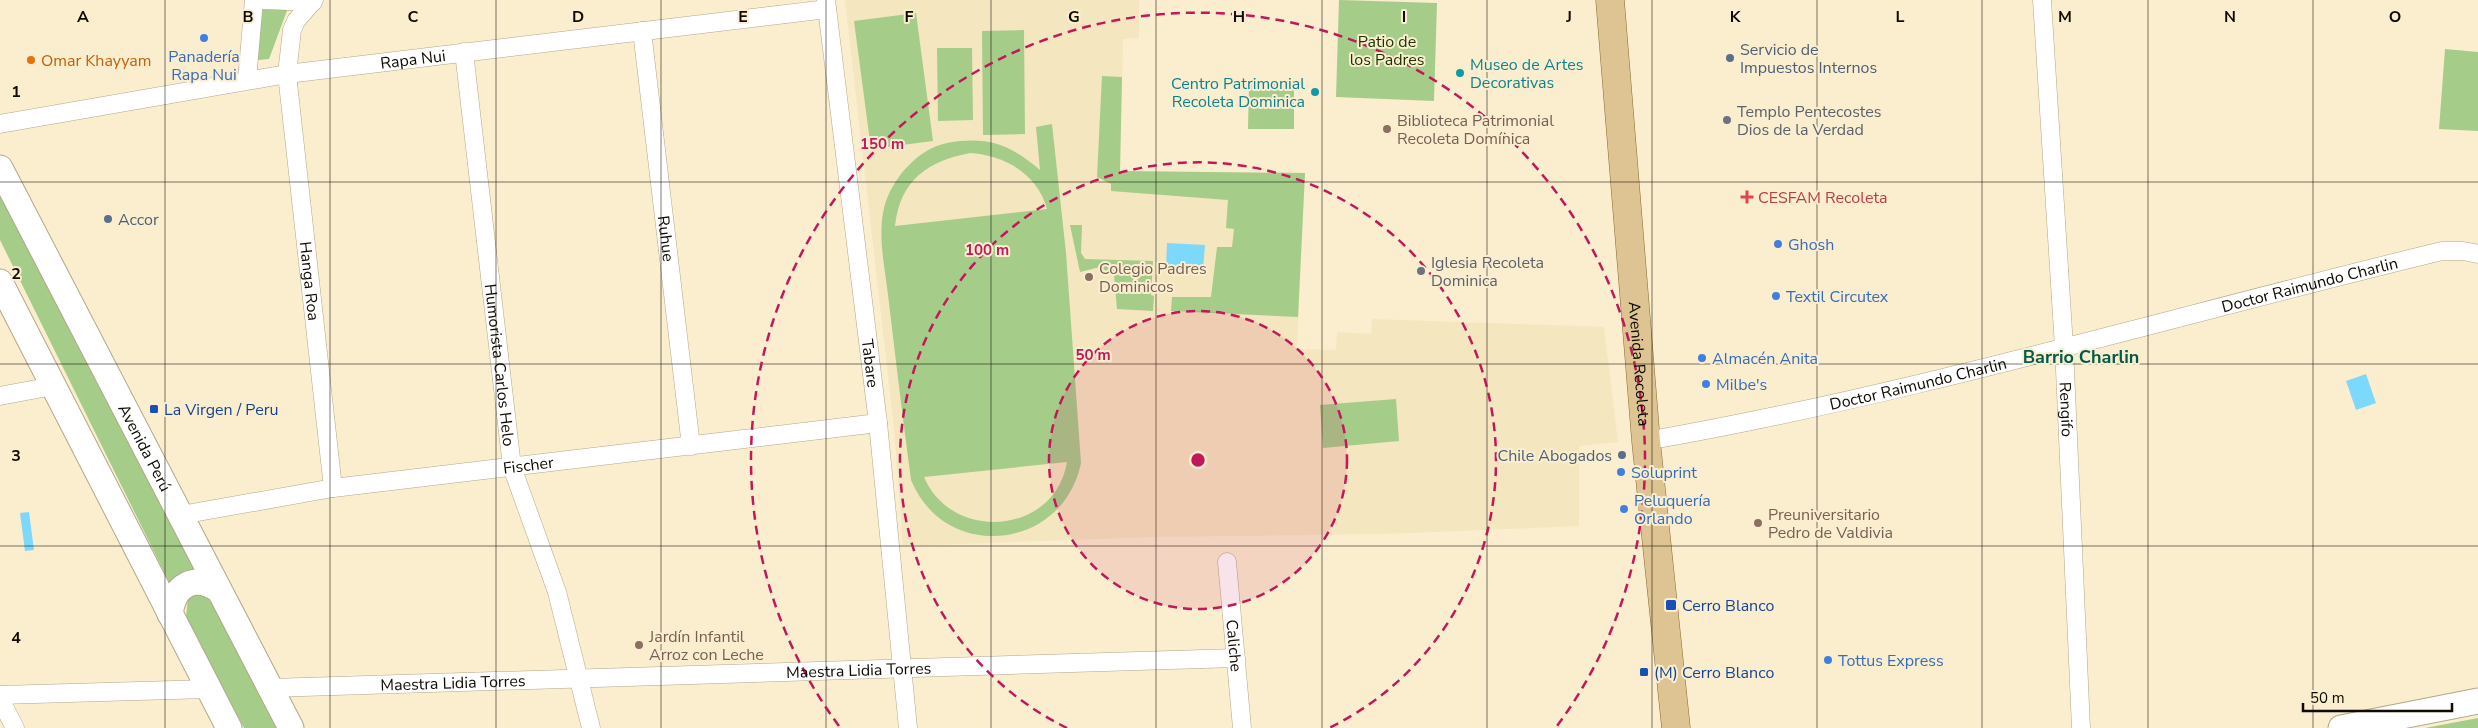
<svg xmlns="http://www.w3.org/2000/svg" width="2478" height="728" viewBox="0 0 2478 728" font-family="'Nunito Sans',sans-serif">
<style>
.built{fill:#f4e6bf}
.green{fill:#a5cc89;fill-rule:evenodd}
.water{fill:#7cd9fc}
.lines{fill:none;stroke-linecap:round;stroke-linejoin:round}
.street-casing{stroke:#b2a789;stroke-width:19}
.secondary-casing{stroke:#b2a789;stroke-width:27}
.primary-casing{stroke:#876931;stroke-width:29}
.street{stroke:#fff;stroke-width:18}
.secondary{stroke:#fff;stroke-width:25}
.primary{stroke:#ddc492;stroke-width:28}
.grid{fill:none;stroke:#0f0b03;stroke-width:1;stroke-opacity:0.55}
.ring{fill:none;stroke:#c2185b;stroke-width:2.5;stroke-dasharray:9 6}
.shop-dot{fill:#3f7fe0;stroke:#faeecf;stroke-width:2}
.service-dot{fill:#5c6f8a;stroke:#faeecf;stroke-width:2}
.food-dot{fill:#e8710a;stroke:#faeecf;stroke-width:2}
.culture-dot{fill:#0f9aa8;stroke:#faeecf;stroke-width:2}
.worship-dot{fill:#6b7280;stroke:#faeecf;stroke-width:2}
.education-dot{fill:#8d6e63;stroke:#faeecf;stroke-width:2}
.health-dot{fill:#e0444e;stroke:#faeecf;stroke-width:2}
.transit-dot{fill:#1a4fb4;stroke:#faeecf;stroke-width:2}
.labels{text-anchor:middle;stroke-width:4;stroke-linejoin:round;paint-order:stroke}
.park-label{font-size:16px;fill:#1a3201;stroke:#faeecf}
.service-label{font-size:16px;fill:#4e5e75;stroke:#faeecf;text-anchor:start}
.shop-label{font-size:16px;fill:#366cbe;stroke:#faeecf;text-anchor:start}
.street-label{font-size:16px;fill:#0f0b03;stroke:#faeecf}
.food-label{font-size:16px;fill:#c56008;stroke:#faeecf;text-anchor:start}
.culture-label{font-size:16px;fill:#0d838f;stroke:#faeecf;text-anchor:start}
.worship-label{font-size:16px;fill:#5b616d;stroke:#faeecf;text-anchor:start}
.education-label{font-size:16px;fill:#785e54;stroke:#faeecf;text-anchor:start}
.health-label{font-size:16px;fill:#be3a42;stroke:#faeecf;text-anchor:start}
.transit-label{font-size:16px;fill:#164399;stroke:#faeecf;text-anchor:start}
.neighbourhood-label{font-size:18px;font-weight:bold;fill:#005b4b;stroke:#faeecf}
.grid-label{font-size:16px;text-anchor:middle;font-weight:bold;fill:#0f0b03;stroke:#faeecf;stroke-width:4;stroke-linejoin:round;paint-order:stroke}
.centre{fill:#c2185b;stroke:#faeecf;stroke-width:2.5}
.ring-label{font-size:15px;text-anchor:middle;font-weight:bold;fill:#c2185b;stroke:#faeecf;stroke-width:4;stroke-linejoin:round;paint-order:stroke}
</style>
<rect width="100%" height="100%" fill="#faeecf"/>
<path class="built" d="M845 0H1139V38L1123 39 1120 171 1305 173 1297 349 1336 350 1337 332 1371 334 1372 319 1604 327 1618 442 1579 446V526L1385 534 1155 537 903 546 894 428Z"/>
<path class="green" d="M1339 0 1437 3 1434 101 1336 97Z
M288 8 269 59 258 60 253 10Z
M916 13 933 141 871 149 854 21Z
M1024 30 1025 134 983 135 982 31Z
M937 48H972L973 120 938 121Z
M2445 49 2478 52V131L2439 129Z
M1102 76 1122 77 1120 171 1305 173 1298 317 1171 311 1172 297H1211L1217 247H1232L1234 229 1226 228 1228 200 1111 191V184L1097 177Z
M1249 83H1294V129H1248Z
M1052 124 1066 253 1081 463C1063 551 945 563 911 480 903 421 896 362 889 303 886 273 877 238 884 208 891 180 917 149 947 143 988 136 1009 144 1040 170L1036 127ZM970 153C1004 155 1038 174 1047 209L895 226C900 180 928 161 970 153ZM1067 462C1055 535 952 543 924 477Z
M0 175 203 578 173 590 0 240Z
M1070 225H1082L1081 253 1085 259 1153 261 1151 295 1154 296 1153 311 1117 309 1114 276 1100 267 1080 272Z
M1396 399 1399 441 1323 448 1320 405Z
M200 593 218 602 282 728H244L186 616 188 599Z
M2478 718V728H2425Z"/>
<path class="water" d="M1167 243 1205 245 1203 269 1196 268V273L1172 271V267H1166Z
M2366 374 2376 403 2356 410 2346 381Z
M29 512 34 550 25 551 20 513Z"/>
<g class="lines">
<g class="street-casing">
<g id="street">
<path d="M264 0 313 2"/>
<path id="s1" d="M314 0 296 21 292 30 287 74 333 488"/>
<path id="s2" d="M826 0 878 423 908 728"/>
<path id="s3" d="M2042 0 2064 347 2081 728"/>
<path id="s4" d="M642 31 691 446"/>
<path id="s5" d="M464 52 512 467 557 592 591 728"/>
<path d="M247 80 254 0"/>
<path id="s6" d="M0 124 287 74 827 9"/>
<path d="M0 396 53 386"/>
<path id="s7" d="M1646 441C1915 394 2177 315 2442 251H2463L2478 254"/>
<path id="s8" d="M181 515 333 488 878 423"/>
<path id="s9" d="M1227 562 1242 728"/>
<path id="s10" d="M271 688 1236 658"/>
<path d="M0 695 208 689"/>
<path d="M0 699 15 728"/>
</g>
</g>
<g class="secondary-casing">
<g id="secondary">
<path id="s11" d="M0 168 291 728"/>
<path d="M0 282 229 728"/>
<path d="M170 614C174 585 194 573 219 590"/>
<path d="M2341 728 2478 701"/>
</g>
</g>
<g class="primary-casing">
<g id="primary">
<path id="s12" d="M1610 0 1646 441 1676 728"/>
</g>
</g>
<use href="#street" class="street"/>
<use href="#secondary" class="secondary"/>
<use href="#primary" class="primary"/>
</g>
<path class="grid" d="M165 0V728M330 0V728M496 0V728M661 0V728M826 0V728M991 0V728M1156 0V728M1322 0V728M1487 0V728M1652 0V728M1817 0V728M1982 0V728M2148 0V728M2313 0V728M0 182H2478M0 364H2478M0 546H2478"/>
<circle cx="1198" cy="460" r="149" fill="#c2185b" fill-opacity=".12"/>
<g class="ring">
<circle cx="1198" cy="460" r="149"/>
<path d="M1067 728A298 298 0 1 1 1329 728"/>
<path d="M839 726A447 447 0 1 1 1557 726"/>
</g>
<g class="shop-dot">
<circle cx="204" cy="38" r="5"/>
<circle cx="1778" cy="244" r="5"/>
<circle cx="1776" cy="296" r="5"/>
<circle cx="1702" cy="358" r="5"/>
<circle cx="1706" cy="384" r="5"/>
<circle cx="1621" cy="472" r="5"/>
<circle cx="1624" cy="509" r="5"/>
<circle cx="1828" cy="660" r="5"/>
</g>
<g class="service-dot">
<circle cx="1730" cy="58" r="5"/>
<circle cx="108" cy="219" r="5"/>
<circle cx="1622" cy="455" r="5"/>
</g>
<circle class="food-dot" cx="31" cy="60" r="5"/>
<g class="culture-dot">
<circle cx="1460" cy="73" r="5"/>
<circle cx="1315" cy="92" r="5"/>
</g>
<g class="worship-dot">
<circle cx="1727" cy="120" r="5"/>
<circle cx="1421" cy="271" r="5"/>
</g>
<g class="education-dot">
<circle cx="1387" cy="129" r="5"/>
<circle cx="1089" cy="277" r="5"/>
<circle cx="1758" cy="523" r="5"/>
<circle cx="639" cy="645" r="5"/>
</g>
<path class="health-dot" d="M1744.5 189.5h5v5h5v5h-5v5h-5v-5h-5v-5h5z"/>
<g class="transit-dot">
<rect x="149" y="404" width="10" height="10" rx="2.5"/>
<rect x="1665" y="599" width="12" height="12" rx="2.5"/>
<rect x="1639" y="667" width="10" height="10" rx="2.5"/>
</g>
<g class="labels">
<g class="park-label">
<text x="1387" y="47">Patio de<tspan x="1387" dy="18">los Padres</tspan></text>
</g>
<g class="service-label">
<text x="1740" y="55">Servicio de<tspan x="1740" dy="18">Impuestos Internos</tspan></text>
<text x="118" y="225">Accor</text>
<text x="1612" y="461" text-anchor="end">Chile Abogados</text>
</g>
<g class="shop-label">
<text x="204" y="62" text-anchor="middle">Panadería<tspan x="204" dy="18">Rapa Nui</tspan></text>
<text x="1788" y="250">Ghosh</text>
<text x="1786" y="302">Textil Circutex</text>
<text x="1712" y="364">Almacén Anita</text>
<text x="1716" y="390">Milbe's</text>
<text x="1631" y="478">Soluprint</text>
<text x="1634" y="506">Peluquería<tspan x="1634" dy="18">Orlando</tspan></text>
<text x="1838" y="666">Tottus Express</text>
</g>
<g class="street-label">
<text dy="6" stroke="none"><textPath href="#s6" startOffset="418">Rapa Nui</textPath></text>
<text dy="6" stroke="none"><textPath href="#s4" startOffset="209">Ruhue</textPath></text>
<text dy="6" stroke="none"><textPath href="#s1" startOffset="290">Hanga Roa</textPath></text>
<text dy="6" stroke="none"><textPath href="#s7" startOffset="682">Doctor Raimundo Charlin</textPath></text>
<text dy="6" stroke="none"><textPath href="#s2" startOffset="366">Tabare</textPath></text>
<text dy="6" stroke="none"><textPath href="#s12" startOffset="365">Avenida Recoleta</textPath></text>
<text dy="6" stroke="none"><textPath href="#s5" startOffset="315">Humorista Carlos Helo</textPath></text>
<text dy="6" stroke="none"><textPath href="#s7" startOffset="278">Doctor Raimundo Charlin</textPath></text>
<text dy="6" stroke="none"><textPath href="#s3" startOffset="410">Rengifo</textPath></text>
<text dy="6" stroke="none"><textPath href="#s11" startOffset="315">Avenida Perú</textPath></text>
<text dy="6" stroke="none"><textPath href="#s8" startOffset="351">Fischer</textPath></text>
<text dy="6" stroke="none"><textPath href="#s9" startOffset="84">Caliche</textPath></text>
<text dy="6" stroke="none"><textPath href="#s10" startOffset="588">Maestra Lidia Torres</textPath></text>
<text dy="6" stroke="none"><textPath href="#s10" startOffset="182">Maestra Lidia Torres</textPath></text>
</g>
<g class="food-label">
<text x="41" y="66">Omar Khayyam</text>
</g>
<g class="culture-label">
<text x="1470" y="70">Museo de Artes<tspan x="1470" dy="18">Decorativas</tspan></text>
<text x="1305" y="89" text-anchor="end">Centro Patrimonial<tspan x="1305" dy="18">Recoleta Dominica</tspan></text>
</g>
<g class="worship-label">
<text x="1737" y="117">Templo Pentecostes<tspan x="1737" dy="18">Dios de la Verdad</tspan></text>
<text x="1431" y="268">Iglesia Recoleta<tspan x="1431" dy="18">Dominica</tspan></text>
</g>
<g class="education-label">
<text x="1397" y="126">Biblioteca Patrimonial<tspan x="1397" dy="18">Recoleta Domínica</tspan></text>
<text x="1099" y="274">Colegio Padres<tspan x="1099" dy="18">Dominicos</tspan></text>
<text x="1768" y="520">Preuniversitario<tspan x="1768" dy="18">Pedro de Valdivia</tspan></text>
<text x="649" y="642">Jardín Infantil<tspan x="649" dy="18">Arroz con Leche</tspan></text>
</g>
<g class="health-label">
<text x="1758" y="203">CESFAM Recoleta</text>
</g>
<g class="transit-label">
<text x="164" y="415">La Virgen / Peru</text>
<text x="1682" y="611">Cerro Blanco</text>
<text x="1654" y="678">(M) Cerro Blanco</text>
</g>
<g class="neighbourhood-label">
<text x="2081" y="363">Barrio Charlin</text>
</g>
</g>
<g class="grid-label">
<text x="83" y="22">A</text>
<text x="248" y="22">B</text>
<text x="413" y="22">C</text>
<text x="578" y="22">D</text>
<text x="743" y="22">E</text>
<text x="909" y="22">F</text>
<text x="1074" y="22">G</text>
<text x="1239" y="22">H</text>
<text x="1404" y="22">I</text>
<text x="1569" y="22">J</text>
<text x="1735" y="22">K</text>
<text x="1900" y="22">L</text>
<text x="2065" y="22">M</text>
<text x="2230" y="22">N</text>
<text x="2395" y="22">O</text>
<text x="16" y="97">1</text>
<text x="16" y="279">2</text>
<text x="16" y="461">3</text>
<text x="16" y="643">4</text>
</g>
<circle cx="1198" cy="460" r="8" class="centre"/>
<g class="ring-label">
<text x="882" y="149">150 m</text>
<text x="987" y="255">100 m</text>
<text x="1093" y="360">50 m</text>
</g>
<path d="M2303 703v8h149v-8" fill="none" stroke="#0f0b03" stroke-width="2.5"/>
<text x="2310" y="703" font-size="15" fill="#0f0b03" stroke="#faeecf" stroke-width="4" paint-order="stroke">50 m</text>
</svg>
